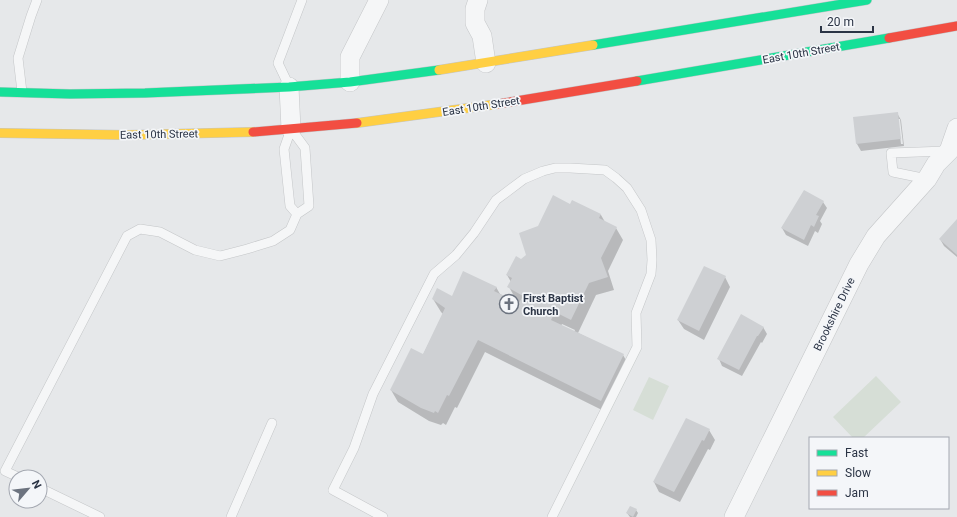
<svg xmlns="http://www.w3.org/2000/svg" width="957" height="517" viewBox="0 0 957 517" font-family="Roboto,sans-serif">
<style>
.green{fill:#d6ded6}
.shadow{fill:#0003;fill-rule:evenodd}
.building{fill:#ced0d3}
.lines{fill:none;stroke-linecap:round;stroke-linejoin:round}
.lane-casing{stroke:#c4c6c8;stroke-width:10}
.street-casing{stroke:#c4c6c8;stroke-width:20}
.fast-casing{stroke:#c2c5c8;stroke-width:10}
.slow-casing{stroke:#c2c5c8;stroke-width:10}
.jam-casing{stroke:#c2c5c8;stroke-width:10}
.lane{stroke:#f5f6f7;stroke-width:9}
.street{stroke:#f5f6f7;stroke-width:19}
.fast{stroke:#16e098;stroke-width:9}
.slow{stroke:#ffcf43;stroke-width:9}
.jam{stroke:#f24e42;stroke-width:9}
.labels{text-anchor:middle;stroke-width:3.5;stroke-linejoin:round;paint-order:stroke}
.street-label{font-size:11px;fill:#2b3445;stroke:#f4f6f9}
.poi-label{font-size:11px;font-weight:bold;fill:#2b3445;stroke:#f4f6f9;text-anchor:start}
</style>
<rect width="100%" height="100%" fill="#e6e8ea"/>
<path class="green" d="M876 376 901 402 863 438H853L833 417Z
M649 377 669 386 653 420 633 410Z"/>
<path class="shadow" d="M897 113 901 120 904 146 861 151 857 144 854 118ZM898 119H900L903 144H901Z
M572 201 601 215 605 222 616 228 623 240 608 271 614 290 596 295 578 333 623 355 630 367 608 413 485 352 457 408 455 407 446 425 443 423 441 425 429 421 398 402 391 390 423 355 443 314 441 312 433 299 453 297 496 287 500 294 518 303 509 287 511 282 507 275 527 255 539 227 571 205ZM562 324 575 330 574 332 561 326Z
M823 202 827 208 820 221 822 224 818 233 815 231 808 246 786 235 782 228Z
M957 222V257L944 246 940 239Z
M725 277 730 287 704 340 684 329 678 320Z
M763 327 767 334 762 343 761 342 742 376 722 366 719 359Z
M709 430 715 440 710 450 708 449 680 502 659 492 654 482Z
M636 510 638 513 636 517H630L627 513Z"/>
<path class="building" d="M898 112 901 139 856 144 853 117Z
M804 190 824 201 816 215 819 216 814 227 811 225 804 240 781 228Z
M553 195 570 204 572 200 601 214 599 218 617 227 601 258 608 277 589 283 571 320 555 312 551 320 624 354 601 401 478 340 449 396 447 395 438 413 435 411 434 413 421 408 390 390 411 348 423 354 445 308 432 299 437 288 452 296 463 271 497 287 494 291 519 303 523 296 507 287 512 278 506 275 516 256 521 259 526 255 519 233 538 226Z
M957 219V255L939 239Z
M704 266 726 276 699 331 677 320Z
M741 314 764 327 758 336H757L739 370 717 359Z
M686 418 710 429 704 441 702 440 674 492 653 482Z
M630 506 637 509 633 517 626 513Z"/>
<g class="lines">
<g class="lane-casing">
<path id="lane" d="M289 86 278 63 302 0
M22 92 18 58 31 16 37 0
M291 129 305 148 309 206 297 214 290 206 284 149Z
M927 179 893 172 891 153 946 151
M18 477 5 471 127 236 140 229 160 232 195 250 220 256 247 249 273 241 290 230 297 214
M40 488 100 517
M231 517 272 423
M383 517 333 490 354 448 373 394 434 274 456 255 474 233 496 200 524 179 543 171 555 168H570L605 170 616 178 627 188 641 210 651 240 652 260 651 274 636 313 637 347 552 517"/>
</g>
<g class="street-casing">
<path id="street" d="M478 0 475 9V23L482 36 486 63
M350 82V57L379 0
M289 87 291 129
M734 517 859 264 876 236 927 179 936 164 949 151 957 128"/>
</g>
<g class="fast-casing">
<path id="fast" d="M593 45 867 0
M637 81 889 38
M0 92 70 94 145 93 289 87 350 82 439 70"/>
</g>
<g class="slow-casing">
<path id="slow" d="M439 70 593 45
M357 123 498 104
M0 133 127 135 253 132"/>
</g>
<g class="jam-casing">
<path id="jam" d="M889 38 957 26
M498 104 637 81
M253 132 357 123"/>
</g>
<use href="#lane" class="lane"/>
<use href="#street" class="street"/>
<use href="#fast" class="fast"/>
<use href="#slow" class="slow"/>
<use href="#jam" class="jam"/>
</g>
<defs>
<g id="church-ring" transform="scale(1)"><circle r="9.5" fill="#f4f6f9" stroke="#6c737f" stroke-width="1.5"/><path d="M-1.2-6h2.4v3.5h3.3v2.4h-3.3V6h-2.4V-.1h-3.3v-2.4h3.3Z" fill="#6c737f"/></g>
</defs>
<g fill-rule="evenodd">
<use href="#church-ring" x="509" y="304"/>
</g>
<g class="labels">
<g class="street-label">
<text transform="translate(801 53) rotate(-10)" y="4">East 10th Street</text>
<text transform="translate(481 106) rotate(-9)" y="4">East 10th Street</text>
<text transform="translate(159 134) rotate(-1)" y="4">East 10th Street</text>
<text transform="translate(834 314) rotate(-64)" y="4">Brookshire Drive</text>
</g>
<g class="poi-label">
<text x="523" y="302">First Baptist<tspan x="523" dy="13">Church</tspan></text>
</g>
</g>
<rect x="809" y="437" width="140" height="72" fill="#f4f6f9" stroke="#a4a8b1"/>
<rect x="817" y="450" width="20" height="6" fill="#16e098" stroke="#a4a8b1"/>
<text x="845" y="457" font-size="12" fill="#2b3445">Fast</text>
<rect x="817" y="470" width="20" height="6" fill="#ffcf43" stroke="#a4a8b1"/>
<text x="845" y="477" font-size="12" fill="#2b3445">Slow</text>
<rect x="817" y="490" width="20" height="6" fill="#f24e42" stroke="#a4a8b1"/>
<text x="845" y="497" font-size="12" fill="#2b3445">Jam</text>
<g transform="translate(28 489) rotate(62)"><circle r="19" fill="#f4f6f9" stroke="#a4a8b1"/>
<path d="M0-3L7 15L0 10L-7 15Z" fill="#6c737f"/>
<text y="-6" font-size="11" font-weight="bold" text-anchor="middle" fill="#2b3445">N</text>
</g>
<path d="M821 26v6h52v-6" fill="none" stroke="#2b3445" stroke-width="2"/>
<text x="827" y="26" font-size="12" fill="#2b3445" stroke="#f4f6f9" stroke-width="3" paint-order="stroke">20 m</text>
</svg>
